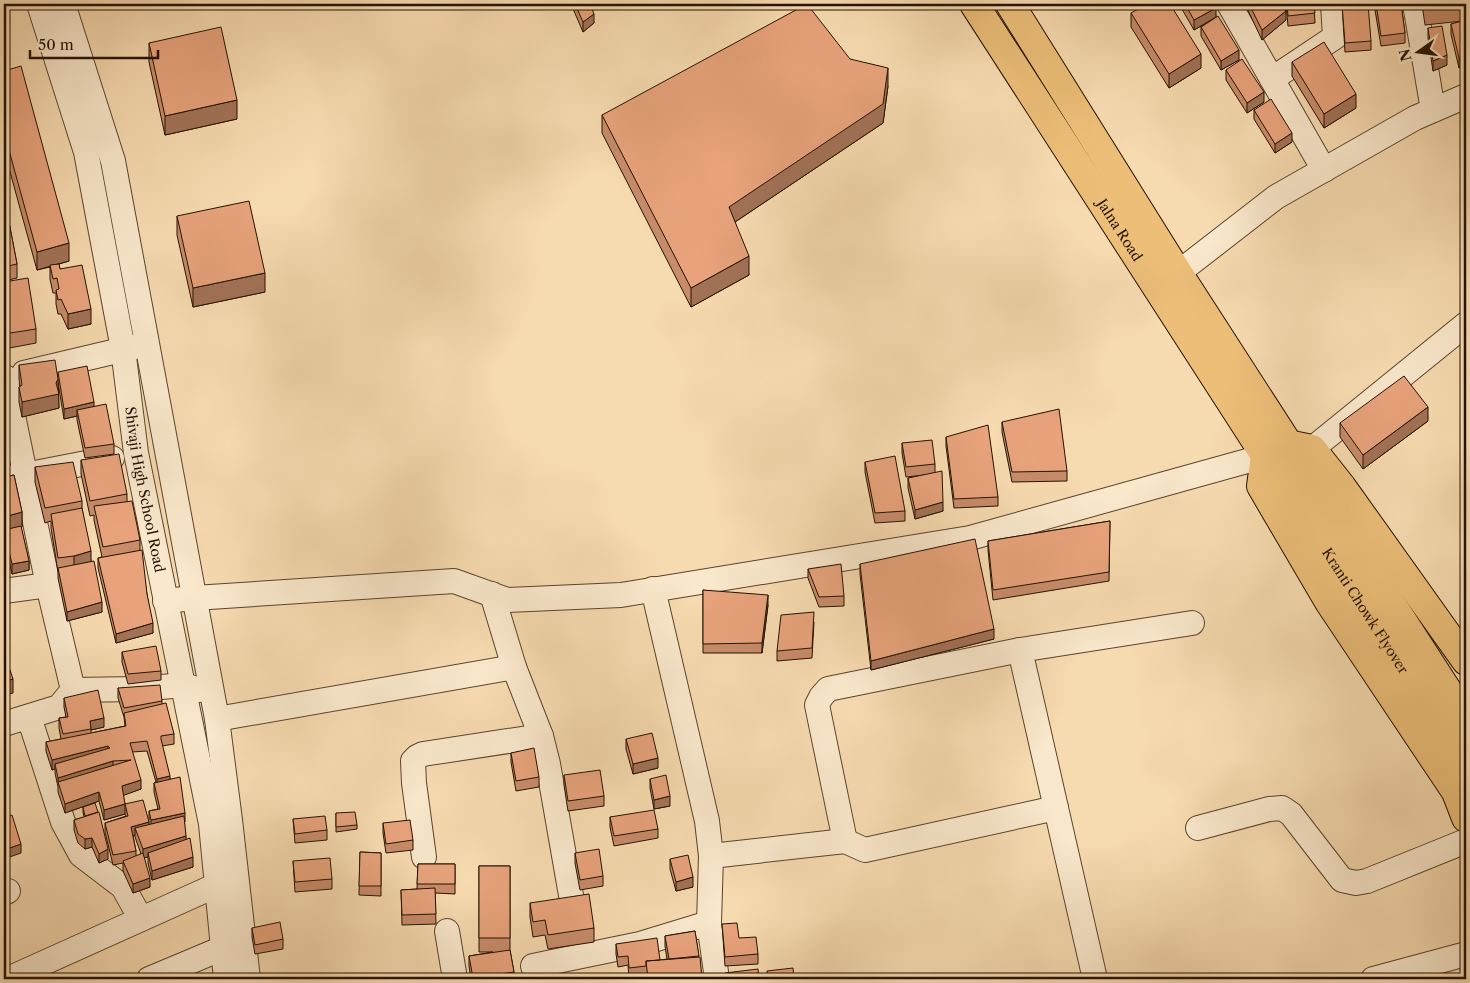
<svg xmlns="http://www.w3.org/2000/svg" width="1470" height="983" viewBox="0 0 1470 983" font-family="'Libre Caslon Text',serif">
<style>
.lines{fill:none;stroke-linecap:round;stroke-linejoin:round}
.minor-casing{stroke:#59442c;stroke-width:26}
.major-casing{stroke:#241100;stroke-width:30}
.highway-casing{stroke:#241100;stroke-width:30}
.minor{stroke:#fae8cc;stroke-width:24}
.major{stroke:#ecbe78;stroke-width:28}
.highway{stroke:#ecbe78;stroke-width:28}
.wall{fill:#c88c6b;stroke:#241100;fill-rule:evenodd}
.shaded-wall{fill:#a27257;stroke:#241100}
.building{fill:#e8a37c;stroke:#241100}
.labels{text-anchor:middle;stroke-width:5;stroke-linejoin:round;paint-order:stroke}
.street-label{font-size:14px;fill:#241100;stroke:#fae8cc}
</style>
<rect width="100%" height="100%" fill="#f7dbb0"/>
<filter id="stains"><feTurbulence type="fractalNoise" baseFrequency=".004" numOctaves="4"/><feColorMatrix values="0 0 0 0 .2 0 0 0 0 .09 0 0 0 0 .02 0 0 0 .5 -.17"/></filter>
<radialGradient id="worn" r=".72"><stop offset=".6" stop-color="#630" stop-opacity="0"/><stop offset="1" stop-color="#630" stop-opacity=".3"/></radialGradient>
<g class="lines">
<g class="minor-casing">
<g id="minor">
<path id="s1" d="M39 4 86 152 123 349 136 453 211 824 226 979"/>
<path d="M63 4 113 161 217 719 230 820 248 979"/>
<path d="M1229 4 1324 170"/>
<path d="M1415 4 1433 110"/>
<path d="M1272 79 1335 37 1333 4"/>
<path d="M1178 273 1276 197 1415 118 1466 96"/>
<path d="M24 373 138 346"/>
<path d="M5 377 48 585 73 690"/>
<path d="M1312 449 1466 324"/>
<path d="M4 479 112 458"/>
<path d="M653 589 707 821 711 856 709 923 717 979"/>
<path d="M4 591 48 585"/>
<path d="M492 594 514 667 541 736 548 764 572 901"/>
<path d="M165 601 194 598 454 581 507 600 621 595 970 538 1265 456"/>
<path d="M29 717 63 822 81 855 123 887 141 919"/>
<path d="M217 719 514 667"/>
<path d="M4 724 59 707 73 690 138 689 184 685 199 690"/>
<path d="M1198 828 1269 809 1282 808 1291 814 1342 880 1356 883 1367 881 1466 841"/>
<path d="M845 841 817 705 821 697 828 689 1020 650"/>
<path d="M711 856 845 841 865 850 1056 808"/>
<path d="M424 857 414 783 413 761 417 757 423 754 541 736"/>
<path d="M4 893 8 891"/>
<path d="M447 931 455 979"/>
<path d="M8 979 217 885"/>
<path d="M149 979 223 948"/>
<path d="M538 979 533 966 640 944 709 923"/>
<path d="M1095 979 1020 650 1192 623"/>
<path d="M1373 979 1466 954"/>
</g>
</g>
<g class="major-casing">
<path id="major" d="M1287 444 1312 449 1342 487 1466 661
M1265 456 1261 486 1329 602 1456 792 1466 818"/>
</g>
<g class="highway-casing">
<g id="highway">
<path id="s2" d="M974 4 1466 767"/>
<path d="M1010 4 1178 273 1466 719"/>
</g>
</g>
<use href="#minor" class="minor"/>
<use href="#major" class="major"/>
<use href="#highway" class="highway"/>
</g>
<path class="wall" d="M571 4H590L594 23 583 32Z
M1179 4H1214L1216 17 1239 60 1221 70 1201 36V27L1214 19 1194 30Z
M1245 4H1280L1286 20 1262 40Z
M1286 4H1314L1315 23 1288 26Z
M1342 4 1371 41V50L1345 52Z
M1374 4H1401L1405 33V43L1381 46Z
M1422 4H1463V21L1459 68 1451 34V24L1462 21 1425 25Z
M1131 13 1201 68 1169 88 1131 27Z
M1428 28 1447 65 1433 71 1428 38Z
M149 43 237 119 165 135 149 62Z
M850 59 888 86 883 123 735 222 749 275 691 307 602 133V115Z
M1292 62 1356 108 1324 128 1292 76Z
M1226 70 1264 102 1247 113 1226 80Z
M4 71 69 261 59 264 60 269 91 324 68 329 61 314H58L56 304V293H53L50 279V267L37 270 4 150Z
M1254 110 1292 142 1275 153 1254 119Z
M4 196 17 264V278L4 281Z
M177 216 265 292 193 307 177 235Z
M4 282 36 329V343L4 349Z
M19 365 58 377V372L94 407 114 444V454L85 458 77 420V416L64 419 58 383 59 408 22 417 19 402V387H20L19 379Z
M1428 421 1363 469 1340 437V423Z
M1002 422 1067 471V481L1012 482 1002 432Z
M946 437 998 497V506L954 508 946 446Z
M902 443 935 464V473L943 511 915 519 908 488V478L925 475 906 477 902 453Z
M81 460 127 494V501L140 540V550L153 633 116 643 98 568V558L102 557 94 520V515L90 516 81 474Z
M865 462 905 511V521L875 523 865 472Z
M35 467 82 501V508L91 561 102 612 67 621 58 578V572L51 528V521L45 523 35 482Z
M14 475 22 512V527H21L29 561V570L12 574 4 539V477Z
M1110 521 1109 581 993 600 988 550V541Z
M860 564 994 639 871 670 860 574Z
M808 569 844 596V606L819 607 808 578Z
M703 590 768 605 762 653H703Z
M814 622 812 658 777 661V651Z
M122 652 161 671V680L128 684 122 662Z
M118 688 162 701V704L174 734V744L162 746 170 779 185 822H184L186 839 193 867 152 880 148 863V857L144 858 150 887 133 893 123 871V863L113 865 105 832V823L126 816 125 814 104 820 99 801 65 813 58 792V787L55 773V769L52 770 46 751V742L61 739 59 728V718L66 717 64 707V698L104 727 91 730V733L125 726 124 717 118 698ZM147 751 156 782 154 783V792L158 809 149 811V820L125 804 123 795 141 789 132 752ZM135 835V837L141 854 136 856V851L133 836Z
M626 739 658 768 633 774 626 749Z
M511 753 539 777V787L516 791 511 762Z
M564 775 604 796V806L568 811 564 785Z
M650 779 670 806 654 809 650 788Z
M83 807 108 859 99 863 92 847 85 849 78 843 74 830V820L84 817 83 812Z
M336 813 357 825V829L336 832Z
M610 817 658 829V838L614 846 610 827Z
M293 819 327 830V840L295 843Z
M383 823 413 840V850L386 853 383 833Z
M360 852 381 853V896L359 895Z
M575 853 603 876V886L580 890 575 863Z
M670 859 693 887 676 891 670 869Z
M293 861 332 879V889L295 892Z
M418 864H455V894L435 893 436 924 402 925 401 890 417 889Z
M479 866H510V950L514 972V979H471L469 966V956L493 952H479Z
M530 903 594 928V942L548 949 545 935 533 937 530 917Z
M722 924 758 954V964L725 966Z
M252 928 283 939V949L255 954 252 937Z
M695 931 702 979H646V976L629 978 628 965 618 967 616 954V944L660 960 667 959 665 946V936Z"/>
<path class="shaded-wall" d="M1216 8V17L1194 30V20Z
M1286 11V20L1262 40V30Z
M594 14V23L583 32V22Z
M1239 50V60L1221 70V61Z
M1201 54V68L1169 88V74Z
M1447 55V65L1433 71V61Z
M1466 56V66L1459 68V58Z
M888 68V86L883 123 729 226V207Z
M1264 92V102L1247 113V103Z
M1356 94V108L1324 128V114Z
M237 100V119L165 135V116Z
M1292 133V142L1275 153V144Z
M69 243V261L37 270V252Z
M749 256V275L691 307V288Z
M265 273V292L193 307V288Z
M91 309V324L68 329V314Z
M58 379 59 408 22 417V402L56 383Z
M94 402V412L77 410V416L64 419V409Z
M1428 407V421L1363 469V455Z
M943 502V511L915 519V510Z
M22 512V527L4 531V517Z
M91 551V565L74 570V556Z
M29 561V570L12 574V564Z
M8 566V576L4 577V567Z
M768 595V605L762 653V643Z
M102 602V612L67 621V612Z
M153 623V633L116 643V634Z
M994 629V639L871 670V661Z
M13 679V693L9 694V702L4 704V690L6 681Z
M104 718V727L91 730 90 721Z
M108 746V755L55 764V769L52 770V760Z
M658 758V768L633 774V764Z
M113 761V771L58 782V778Z
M170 776V786L157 789V779Z
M141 780V789L122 796V786Z
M99 792V801L65 813V804Z
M670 796V806L654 809V800Z
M125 804V814L104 820V810Z
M6 812V822L4 823V813Z
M185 813V822L151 830V820Z
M149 822V832L135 828V835L131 836V827Z
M186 836V845L148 853V857L143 858V849Z
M92 838V847L85 849V839Z
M21 844V853L4 859V850Z
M108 849V859L99 863V854Z
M193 857V867L152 880V871Z
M693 877V887L676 891V882Z
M150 878V887L133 893V884Z"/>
<path class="building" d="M575 4H590L594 14 583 22Z
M807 4 850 59 888 68 883 104 729 207 749 256 691 288 602 115Z
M1147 4H1170L1201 54 1169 74 1131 13Z
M1185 4H1214L1216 8 1194 20Z
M1249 4H1280L1286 11 1262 30Z
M1287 4H1314L1315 13 1288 16Z
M1342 4H1368L1371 41 1345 43Z
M1376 4H1401L1405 33 1381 36Z
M1425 4H1450L1425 6Z
M1218 16 1239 50 1221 61 1201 27Z
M1466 20V56L1459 58 1451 24Z
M1442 26 1447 55 1433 61 1428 28Z
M221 27 237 100 165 116 149 43Z
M1324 42 1356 94 1324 114 1292 62Z
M1242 59 1264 92 1247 103 1226 70Z
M21 66 69 243 37 252 4 132V71Z
M1271 99 1292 133 1275 144 1254 110Z
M4 196 17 264 4 267Z
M249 201 265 273 193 288 177 216Z
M59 264 60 269 82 265 91 309 68 314 61 299 58 300 56 290 59 289 57 278 53 279 50 265Z
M28 278 36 329 4 334V282Z
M55 360 58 379 56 383 59 394 22 402 19 387 22 385 19 365Z
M87 366 94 402 64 409 58 372Z
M1404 376 1428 407 1363 455 1340 423Z
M106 404 114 444 85 448 77 410Z
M1059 409 1067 471 1012 472 1002 422Z
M988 425 998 497 954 499 946 437Z
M932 440 935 464 906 467 902 443Z
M119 454 127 494 90 501 81 460Z
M895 456 905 511 875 513 865 462Z
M73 462 82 501 45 508 35 467Z
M942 471 943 502 915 510 908 478Z
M14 475 22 512 4 517V477Z
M132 501 140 540 103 547 94 506Z
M82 508 91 551 74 556 58 558 51 514Z
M1110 521 1109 572 993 590 988 541Z
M21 526 29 561 12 564 4 530Z
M975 539 994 629 871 661 860 564Z
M4 547 8 566 4 567Z
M142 550 147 594 153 623 116 634 98 558Z
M94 561 102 602 67 612 58 568Z
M841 564 844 596 819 597 808 569Z
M703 590 768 595 762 643 703 644Z
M814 612 812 648 777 651 781 615Z
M156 646 161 671 128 674 122 652Z
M4 652 13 679 6 681 9 688 4 690Z
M160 685 162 701 124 708 118 688Z
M98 690 104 718 90 721 91 729 63 734 59 718 68 717 64 698Z
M166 703 174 734 161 736V739L170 776 157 779 147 741 130 743 141 780 122 786 125 804 104 810 99 792 65 804 58 782 131 760 113 761 58 778 55 764 110 748 108 746 52 760 46 742 126 726 124 713Z
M652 733 658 758 633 764 626 739Z
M534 748 539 777 516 781 511 753Z
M600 770 604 796 568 801 564 775Z
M666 775 670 796 654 800 650 779Z
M180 777 185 813 151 820 149 811 160 809 154 783Z
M143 800 149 822 131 827 136 851 113 855 105 823 128 816 125 804Z
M95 803 98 812 85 816 83 807Z
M654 810 658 829 614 836 610 817Z
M99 812 108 849 99 854 92 838 85 839 78 834 74 820Z
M355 812 357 825 336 827V813Z
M12 815 21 844 4 850V819Z
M184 816 186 836 143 849 135 828Z
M325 816 327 830 295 834 293 819Z
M410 820 413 840 386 844 383 823Z
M190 838 193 857 152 871 148 853Z
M599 849 603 876 580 880 575 853Z
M360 852 381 853V886H359Z
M143 853 150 878 133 884 123 861Z
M688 855 693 877 676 882 670 859Z
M330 858 332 879 295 882 293 861Z
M418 864H455V884H417Z
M479 866H510V938H479Z
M435 888 436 914 402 915 401 890Z
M589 894 594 928 548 935 545 920 533 922 530 903Z
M280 922 283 939 255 945 252 928Z
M737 923 739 938 756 937 758 954 725 957 722 924Z
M695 931 699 956 669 959 665 936Z
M657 938 660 960 646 961V966L629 968 628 956 618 957 616 944Z
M510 950 514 972 473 978 469 956Z
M700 957 702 979H648L646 961Z
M793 968 794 979H768L767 971Z
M758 969 759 979H725V973Z"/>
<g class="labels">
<g class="street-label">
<text dy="5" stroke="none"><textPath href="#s2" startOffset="269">Jalna Road</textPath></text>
<text dy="5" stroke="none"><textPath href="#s1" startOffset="498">Shivaji High School Road</textPath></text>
<text dy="5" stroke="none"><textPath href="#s2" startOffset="722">Kranti Chowk Flyover</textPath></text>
</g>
</g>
<rect width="1470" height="983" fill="none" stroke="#f7dbb0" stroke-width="20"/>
<rect x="5" y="5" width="1460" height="973" fill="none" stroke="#241100" stroke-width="2.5"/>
<rect x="10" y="10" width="1450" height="963" fill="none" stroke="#241100"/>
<g transform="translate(1418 52) rotate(256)" stroke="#fae8cc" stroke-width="4" paint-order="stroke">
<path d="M0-4L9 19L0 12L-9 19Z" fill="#241100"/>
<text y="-8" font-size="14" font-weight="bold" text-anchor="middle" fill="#241100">N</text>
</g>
<path d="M30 50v8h128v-8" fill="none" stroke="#241100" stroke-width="2.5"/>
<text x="38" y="50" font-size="15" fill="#241100" stroke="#fae8cc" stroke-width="4" paint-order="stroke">50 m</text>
<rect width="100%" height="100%" filter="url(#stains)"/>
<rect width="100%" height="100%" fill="url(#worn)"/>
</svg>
